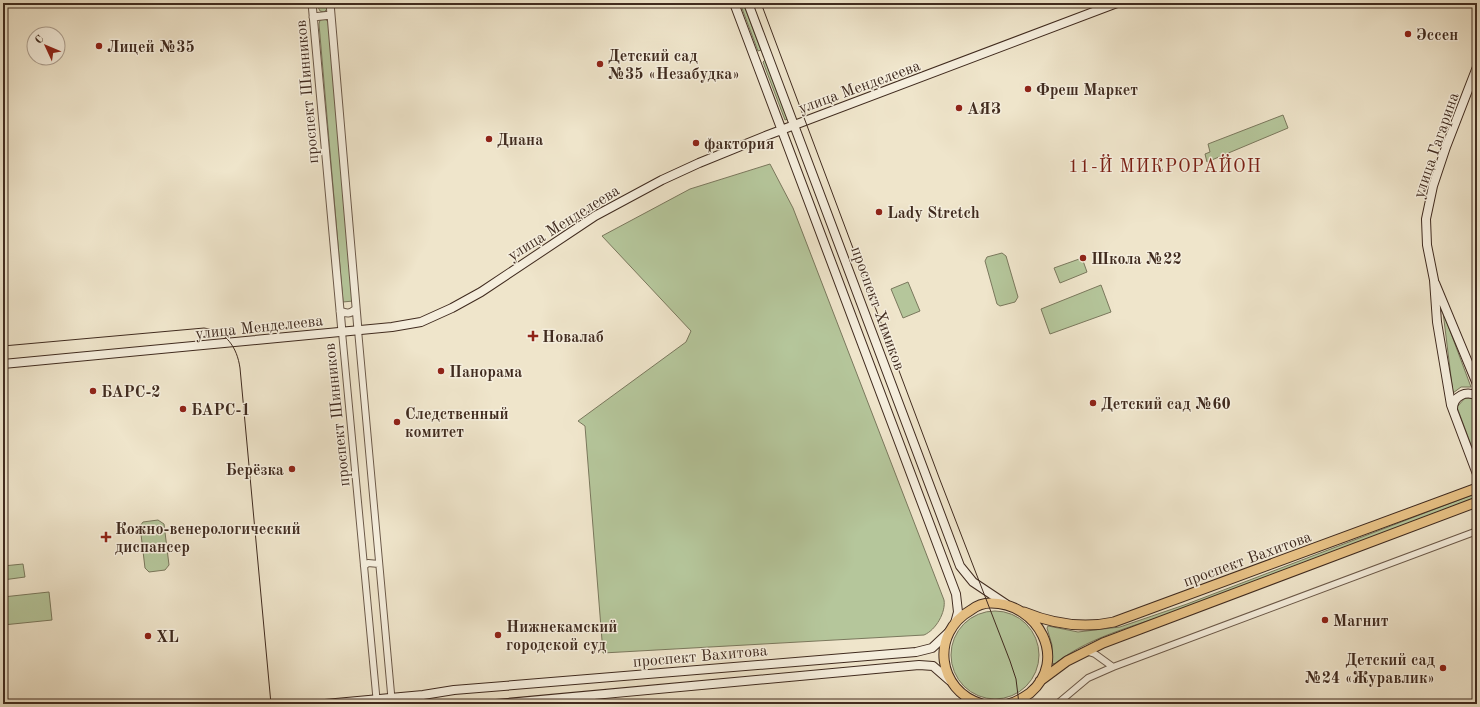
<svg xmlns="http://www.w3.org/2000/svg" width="1480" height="707" viewBox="0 0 1480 707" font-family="'Old Standard TT',serif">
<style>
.green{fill:#b5c69b;stroke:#7a785d}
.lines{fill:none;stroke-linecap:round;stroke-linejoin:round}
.minor-casing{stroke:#6c5a4a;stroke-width:8}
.tertiary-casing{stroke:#6c5a4a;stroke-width:9}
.secondary-casing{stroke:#402b1f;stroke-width:10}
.primary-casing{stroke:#402b1f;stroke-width:11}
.minor{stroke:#f5eedd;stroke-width:6}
.tertiary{stroke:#f5eedd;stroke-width:7}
.secondary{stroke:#f5eedd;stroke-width:8}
.primary{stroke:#e8c286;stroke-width:9}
.tram{stroke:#402b1f;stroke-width:1}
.poi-dot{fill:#8f2418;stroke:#f5eedd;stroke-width:1.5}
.labels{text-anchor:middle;stroke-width:3;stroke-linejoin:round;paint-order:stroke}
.poi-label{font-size:16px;font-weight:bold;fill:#402b1f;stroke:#f5eedd;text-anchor:start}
.street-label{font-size:16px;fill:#402b1f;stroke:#f5eedd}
.quarter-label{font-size:18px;letter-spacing:1px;fill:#7a1f14;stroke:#f5eedd}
</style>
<rect width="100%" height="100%" fill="#efe5cb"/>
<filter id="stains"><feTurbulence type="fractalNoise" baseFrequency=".005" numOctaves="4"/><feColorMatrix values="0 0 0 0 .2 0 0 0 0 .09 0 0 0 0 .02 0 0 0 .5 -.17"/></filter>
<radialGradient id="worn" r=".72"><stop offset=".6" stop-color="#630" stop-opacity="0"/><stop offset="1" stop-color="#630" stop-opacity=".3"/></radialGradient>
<path class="green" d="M316 3H328L327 9 324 12 320 11Z
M740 3H743L761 50 758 51Z
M325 19 329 22 353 301 343 302 319 24 320 20Z
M765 60 788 119 785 120 763 62Z
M1283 115 1288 128 1207 162 1205 154 1210 152 1208 144Z
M770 164 793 208 944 600C946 612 936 630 924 635L603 653 585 426 578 421 686 342 691 331 602 236 690 189Z
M1002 253 1006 256 1018 297 1015 302 1000 306 997 304 985 261 987 257Z
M1082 258 1087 272 1060 283 1054 268Z
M908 282 920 311 903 318 891 289Z
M1101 285 1111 312 1050 334 1041 309Z
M1443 312 1471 387H1461L1453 393Z
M1465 398H1474L1477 401V461L1457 407Z
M1477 493V497C1382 534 1287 570 1191 606 1148 623 1091 634 1055 664L1052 663V645L1047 628 1048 626 1078 632 1120 627 1187 604Z
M158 520 164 524 169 565 165 570 149 572 145 568 140 526 143 522Z
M23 564 25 577 3 580V566Z
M49 592 52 620 3 625V597Z
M951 655a44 44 0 1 1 88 0a44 44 0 1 1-88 0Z"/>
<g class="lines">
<g class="minor-casing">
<path id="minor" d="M358 330 392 704
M342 332 377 704
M364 566 368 563 379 564
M1085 651 1095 654 1113 667
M1057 704 1088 678 1113 667 1477 531"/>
</g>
<g class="tertiary-casing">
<path id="tertiary" d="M312 3 342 332
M330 3 358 330
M313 17 331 15
M340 311C347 314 350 314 356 309"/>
</g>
<g class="secondary-casing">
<path id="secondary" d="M734 3 956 594 958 612 955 623
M748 3 960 566 973 582 1006 604
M1477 67 1446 147 1433 186 1426 219 1427 245 1434 280 1437 322 1451 405 1477 474
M1435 283 1477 384
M3 364 392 327 421 322 452 308 481 292 595 216 662 180 699 163 768 135 1117 3
M1453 409C1453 396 1466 390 1477 396
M325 704 423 695 454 690 916 652 932 648 949 632
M496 704 919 665 933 666 949 680"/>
</g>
<g class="primary-casing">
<path id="primary" d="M1024 612C1053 624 1082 629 1114 622L1477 488
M1040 681 1067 661 1103 643 1477 502
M982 704C937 691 930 633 971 610 976 606 984 603 991 603 1038 603 1069 660 1030 693 1023 698 1017 702 1008 704"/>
</g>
<use href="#minor" class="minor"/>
<use href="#tertiary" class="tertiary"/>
<use href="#secondary" class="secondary"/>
<use href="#primary" class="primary"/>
<path class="tram" d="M761 3 940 480 1010 661 1016 679 1019 704
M3 346 204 328C226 331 237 347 240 368L271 704"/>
</g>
<g class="poi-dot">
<circle cx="1408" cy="34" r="4"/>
<circle cx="99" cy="46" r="4"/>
<circle cx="600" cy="64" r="4"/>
<circle cx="1028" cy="89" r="4"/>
<circle cx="959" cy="108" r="4"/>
<circle cx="489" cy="139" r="4"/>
<circle cx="696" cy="143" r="4"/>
<circle cx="879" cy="212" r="4"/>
<circle cx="1083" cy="258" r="4"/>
<path d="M531 330h4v4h4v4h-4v4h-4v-4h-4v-4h4z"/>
<circle cx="441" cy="371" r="4"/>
<circle cx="93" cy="391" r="4"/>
<circle cx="1093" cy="403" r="4"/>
<circle cx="183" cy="409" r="4"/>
<circle cx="397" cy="422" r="4"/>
<circle cx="292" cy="469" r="4"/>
<path d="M104 531h4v4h4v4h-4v4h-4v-4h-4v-4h4z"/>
<circle cx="1325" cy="620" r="4"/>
<circle cx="498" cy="635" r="4"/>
<circle cx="148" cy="636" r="4"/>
<circle cx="1443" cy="668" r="4"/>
</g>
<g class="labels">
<g class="poi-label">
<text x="1416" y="40">Эссен</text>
<text x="107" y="52">Лицей №35</text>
<text x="608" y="61">Детский сад<tspan x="608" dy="18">№35 «Незабудка»</tspan></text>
<text x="1036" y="95">Фреш Маркет</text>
<text x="967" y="114">АЯЗ</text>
<text x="497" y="145">Диана</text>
<text x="704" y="149">фактория</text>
<text x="887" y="218">Lady Stretch</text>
<text x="1091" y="264">Школа №22</text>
<text x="542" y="342">Новалаб</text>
<text x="449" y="377">Панорама</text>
<text x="101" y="397">БАРС-2</text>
<text x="1101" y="409">Детский сад №60</text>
<text x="191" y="415">БАРС-1</text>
<text x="405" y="419">Следственный<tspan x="405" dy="18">комитет</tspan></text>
<text x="284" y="475" text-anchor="end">Берёзка</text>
<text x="115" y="534">Кожно-венерологический<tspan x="115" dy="18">диспансер</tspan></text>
<text x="1333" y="626">Магнит</text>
<text x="506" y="632">Нижнекамский<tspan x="506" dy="18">городской суд</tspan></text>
<text x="156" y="642">XL</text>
<text x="1435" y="665" text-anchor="end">Детский сад<tspan x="1435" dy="18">№24 «Журавлик»</tspan></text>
</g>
<g class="street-label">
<text transform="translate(859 86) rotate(-20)" y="6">улица Менделеева</text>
<text transform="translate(306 92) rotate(-95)" y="6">проспект Шинников</text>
<text transform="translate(1435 145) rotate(-71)" y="6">улица Гагарина</text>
<text transform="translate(563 222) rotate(-32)" y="6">улица Менделеева</text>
<text transform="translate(879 308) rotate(70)" y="6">проспект Химиков</text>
<text transform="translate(259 326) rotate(-6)" y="6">улица Менделеева</text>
<text transform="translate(336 415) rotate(-96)" y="6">проспект Шинников</text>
<text transform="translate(1247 558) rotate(-20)" y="6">проспект Вахитова</text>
<text transform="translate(700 655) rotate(-5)" y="6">проспект Вахитова</text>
</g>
<g class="quarter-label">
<text x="1165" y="172">11-Й МИКРОРАЙОН</text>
</g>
</g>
<rect width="1480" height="707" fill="none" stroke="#efe5cb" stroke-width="16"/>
<rect x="4" y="4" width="1472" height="699" fill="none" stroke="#402b1f" stroke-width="2"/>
<rect x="8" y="8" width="1464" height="691" fill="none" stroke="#402b1f"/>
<g transform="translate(46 46) rotate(314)"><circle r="19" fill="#f5eedd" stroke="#ada091"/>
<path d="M0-3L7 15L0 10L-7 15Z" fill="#8f2418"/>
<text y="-6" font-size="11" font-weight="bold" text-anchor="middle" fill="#402b1f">С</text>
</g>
<rect width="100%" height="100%" filter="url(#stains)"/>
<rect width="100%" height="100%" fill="url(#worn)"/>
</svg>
